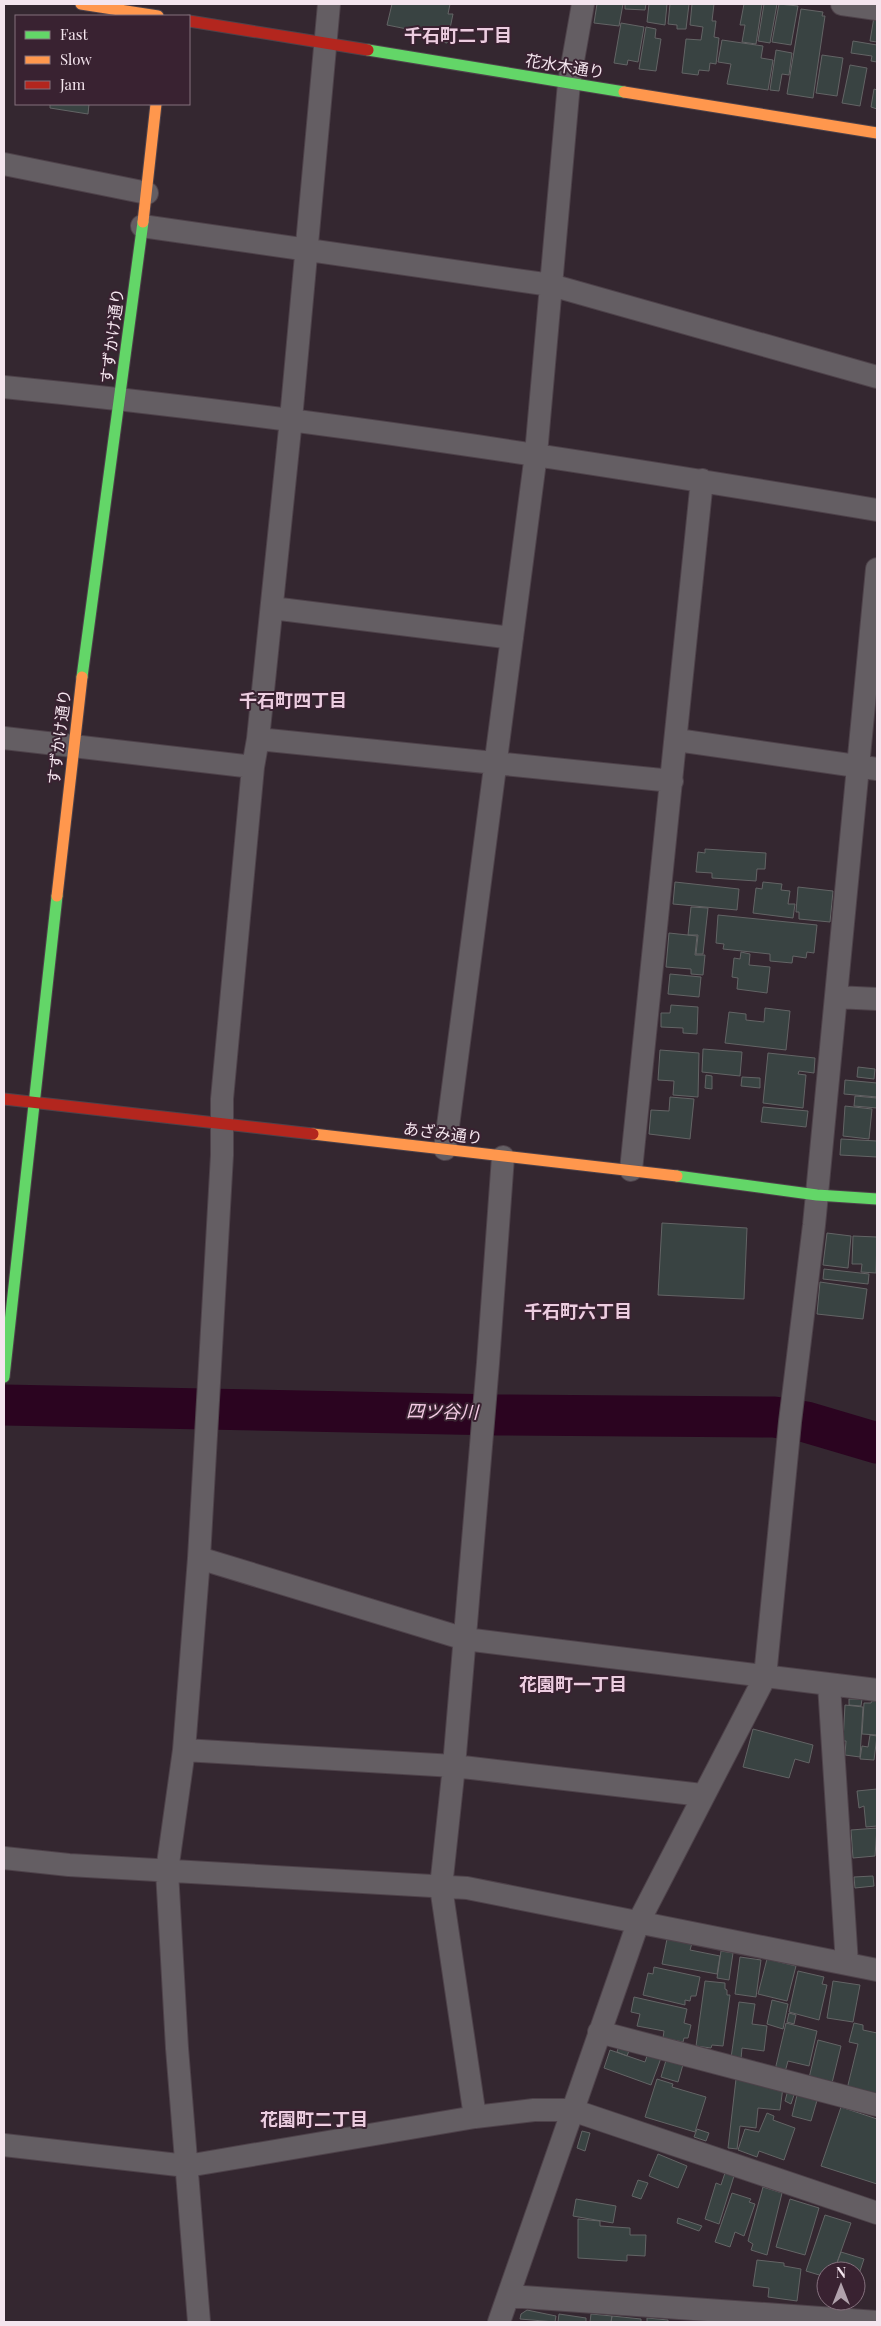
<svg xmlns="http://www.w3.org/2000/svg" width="881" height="2326" viewBox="0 0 881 2326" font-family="'Playfair Display','Noto Sans JP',serif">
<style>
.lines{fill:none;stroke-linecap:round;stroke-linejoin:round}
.river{stroke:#2b0420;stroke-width:41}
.building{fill:#394342;stroke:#636465}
.street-casing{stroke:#4e424a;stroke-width:24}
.fast-casing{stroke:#4e424a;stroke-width:13}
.slow-casing{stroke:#4e424a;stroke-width:13}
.jam-casing{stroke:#4e424a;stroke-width:13}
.street{stroke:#645e63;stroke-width:22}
.fast{stroke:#63d668;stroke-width:11}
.slow{stroke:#ff974d;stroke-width:11}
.jam{stroke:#b3261e;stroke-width:11}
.labels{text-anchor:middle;stroke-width:4;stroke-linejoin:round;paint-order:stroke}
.street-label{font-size:16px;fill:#f4e5ee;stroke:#392231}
.neighbourhood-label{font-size:18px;font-weight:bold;fill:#eccde0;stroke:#392231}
.water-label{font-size:18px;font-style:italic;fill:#f4cbe4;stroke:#392231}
</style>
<rect width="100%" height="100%" fill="#342730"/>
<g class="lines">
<path class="river" d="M4 1405 499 1415 774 1417 806 1422 877 1443"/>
</g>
<path class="building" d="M392 4H450L448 14H453L447 43 411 36 412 30 387 25Z
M597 4H623L619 26 594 23Z
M625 4H646L645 10 625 9Z
M649 4H667L665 25 647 22Z
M670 4H689L686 29H677V25L668 24Z
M692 4H714L712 21H716L714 37 719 38 716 64 710 63 709 71 699 70 698 75 682 73 686 39 701 40 703 27 690 25Z
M744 4H762L756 44 742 42 745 25H740Z
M764 4H777L770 43 758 41Z
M779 4 798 6 791 45 772 42Z
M801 9 823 12 822 16H825L813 98 787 94Z
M874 17H877V42L870 41Z
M621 23 644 27 638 62 628 60 627 65 614 63Z
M646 27 656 29 655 38 661 39 656 71 639 69Z
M722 40 763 46 761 58 773 60 768 90 727 84 731 64 718 62Z
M853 41 877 45V62L871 61 872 56 851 53Z
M776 50 792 53 789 75 782 74 779 91 770 90Z
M822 55 843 58 837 96 816 93Z
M850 65 867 68 860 106 842 103Z
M874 89 877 90V109L871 107Z
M50 104H89L88 114 50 108Z
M705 849 766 853 765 869H757L756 881 712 878V873L696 872 698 852 705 853Z
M675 882 739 889 737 910 673 904Z
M763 882 782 884 781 890 790 891 788 904H795L793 918 753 913 756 888 762 889Z
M798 887 833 891 830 922 799 919V912H796Z
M691 907 708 908 703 954H696L698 935H688Z
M718 915 817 925 814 953 807 952 806 958 793 956 792 963 770 961V954L723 949 724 944 716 943Z
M669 933 697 936 695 955H705L703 975 691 974V969L666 967Z
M741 952 750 954 749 965 770 967 767 993 737 989 738 978 732 977 734 958 740 959Z
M670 974 701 977 699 997 668 994Z
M671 1005 698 1007 697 1034 683 1033V1028L661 1027V1013H670Z
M765 1008 790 1011 786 1050 725 1043 729 1012 746 1014V1020L764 1022Z
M703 1049 742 1052 740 1076 702 1072Z
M660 1050 699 1053 698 1097 673 1095 674 1081 658 1080Z
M768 1053 815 1058 814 1073 799 1071 798 1074 806 1075 803 1108 763 1103Z
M858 1067 875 1069 874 1079 857 1077Z
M706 1075 712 1076V1089L705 1088Z
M742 1077 760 1078V1088L741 1086Z
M845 1080 877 1083V1097L844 1094Z
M855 1096 877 1098V1108L854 1106Z
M670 1097 694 1099 690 1139 649 1134 651 1110 669 1111Z
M845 1106 872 1109 869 1139 843 1136Z
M763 1107 808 1111 806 1127 761 1122Z
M841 1139 877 1141V1157L840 1155Z
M662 1223 747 1228 744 1299 658 1295Z
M827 1233 851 1236 848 1268 823 1265Z
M853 1236 877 1237 876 1273 861 1272 862 1264H852Z
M824 1269 869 1274 868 1284 823 1279Z
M820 1282 867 1289 863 1319 817 1314Z
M849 1699H862L861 1706 849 1705Z
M872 1701H877V1735L862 1734 864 1703H871Z
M845 1705 863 1707 860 1757 845 1755 846 1741H843Z
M753 1729 813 1745 809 1763 795 1759 789 1778 743 1767Z
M870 1735 877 1736 874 1760 860 1759 862 1746 868 1747Z
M877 1789V1826L866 1827 864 1806 859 1808 857 1791Z
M877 1828 875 1856 853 1858 851 1830Z
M873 1876 874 1886 855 1888 854 1877Z
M667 1939 692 1943 690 1950 720 1956 717 1974 662 1964Z
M721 1951 733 1953 729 1980 717 1978Z
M740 1957 761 1960 756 1997 735 1994Z
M767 1959 796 1966 787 2001 758 1994Z
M654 1967 700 1977 696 1996H691L690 2001 685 2000V2005L643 1995 648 1973 653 1974Z
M798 1971 824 1977 822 1984 827 1985 819 2020 789 2012Z
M705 1981 725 1983V1989L727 1990V1995H730L723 2046 712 2045 711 2048 696 2046Z
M833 1981 860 1985 853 2022 827 2018Z
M634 1997 687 2009 684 2023 691 2025 688 2038H684L683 2042 663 2038 664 2031 637 2026 640 2014 631 2012Z
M772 2000 788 2004 783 2029 767 2024Z
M739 2002 755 2004 752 2024 767 2026 764 2051 742 2048 741 2059 731 2058Z
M789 2013 796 2015 794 2024 787 2022Z
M786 2023 817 2031 809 2066 788 2061 785 2072 775 2070Z
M854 2023 863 2025V2030L877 2033V2096L847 2089 858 2044 849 2042Z
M818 2040 841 2046 832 2083 809 2078Z
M619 2045 630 2048 627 2056 617 2052Z
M610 2050 645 2062 648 2053 661 2058 651 2085 604 2068Z
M667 2057 684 2061 678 2082 661 2077Z
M657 2079 673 2084 672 2087 706 2097 695 2132 645 2117Z
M736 2079 783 2087 780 2110 758 2108 756 2128 740 2126 737 2149 728 2148Z
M788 2090 795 2092 791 2104 785 2101Z
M798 2091 818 2097 811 2121 792 2116Z
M841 2107 877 2119V2184L821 2166Z
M767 2113 774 2116 773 2120 795 2128 784 2160 759 2151 757 2157 738 2150 745 2129 759 2132Z
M697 2129 709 2133 706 2141 694 2137Z
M582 2131 590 2133 585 2151 577 2148Z
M658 2154 687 2166 678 2188 649 2176Z
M725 2173 734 2176 719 2224 705 2219 716 2183 721 2185Z
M638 2180 648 2183 641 2199 632 2196Z
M763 2187 782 2193 767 2255 751 2250 753 2244 748 2241Z
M732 2193 751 2199 749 2202 755 2204 744 2236 735 2232 730 2247 715 2242Z
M576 2199 616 2206 613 2223 573 2216Z
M790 2199 819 2208 805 2255 776 2247Z
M825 2215 851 2223 834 2271H826V2277L806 2271Z
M678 2218 702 2226 699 2231 677 2223Z
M578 2219 600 2221V2226L630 2228V2235H646L645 2256 627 2255V2261L578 2258Z
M841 2252 864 2259 856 2283V2271H834Z
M757 2260 784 2263V2266L801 2269 797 2301 768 2297 769 2288 753 2286Z
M527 2310 556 2316 555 2322 520 2319 521 2314Z
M559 2314 586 2318V2322H558Z
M591 2314 612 2316 611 2322H590Z
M612 2316 641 2319V2322H611Z
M647 2318 668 2320V2322H647Z"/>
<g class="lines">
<g class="street-casing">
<path id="street" d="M842 4 877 9
M4 164 147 193
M142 226 551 285 877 377
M4 387C297 416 587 461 877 510
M272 608 512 638
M4 738 253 767
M258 739 672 781
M677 740 877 769
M836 997 877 999
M445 1149 536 454 569 83 583 4
M631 1170 702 480
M199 1558 465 1639 877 1690
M829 1685 847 1964
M184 1750 454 1766 702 1795
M4 1858 69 1865 467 1888 877 1970
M599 2032 877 2105
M475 2117 441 1887 454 1766 488 1363 503 1157
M4 2145 187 2166 475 2117 534 2110H572L877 2213
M509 2296 877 2322
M199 2322 177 2048 167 1871 184 1750 199 1558 222 1155V1099L253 767 258 739 291 419 329 4
M499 2322 638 1923 765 1677 790 1422 814 1225 877 569"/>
</g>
<g class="fast-casing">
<path id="fast" d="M368 50 624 92
M82 677 143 222
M677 1176 817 1195 877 1199
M4 1377 57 896"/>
</g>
<g class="slow-casing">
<path id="slow" d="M81 4 158 16
M624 92 877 133
M143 222 156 104
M57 896 82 677
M313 1134 677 1176"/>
</g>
<g class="jam-casing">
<path id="jam" d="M189 21 368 50
M4 1099 313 1134"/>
</g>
<use href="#street" class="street"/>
<use href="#fast" class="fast"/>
<use href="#slow" class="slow"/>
<use href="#jam" class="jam"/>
</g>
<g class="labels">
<g class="street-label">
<text transform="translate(565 66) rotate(9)" y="6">花水木通り</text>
<text transform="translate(112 336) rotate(-83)" y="6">すずかけ通り</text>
<text transform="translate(59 737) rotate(-83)" y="6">すずかけ通り</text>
<text transform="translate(443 1133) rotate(7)" y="6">あざみ通り</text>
</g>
<g class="neighbourhood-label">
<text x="458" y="42">千石町二丁目</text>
<text x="293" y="707">千石町四丁目</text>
<text x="578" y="1318">千石町六丁目</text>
<text x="573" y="1691">花園町一丁目</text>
<text x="314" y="2126">花園町二丁目</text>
</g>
<g class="water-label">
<text transform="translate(442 1412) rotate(1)" y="6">四ツ谷川</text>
</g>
</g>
<rect width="881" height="2326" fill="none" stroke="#f4e5ee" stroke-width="10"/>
<rect x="15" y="15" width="175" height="90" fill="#392231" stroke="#84707d"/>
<rect x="25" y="31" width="25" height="8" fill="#63d668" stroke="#84707d"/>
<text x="60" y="40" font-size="15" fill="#f4e5ee">Fast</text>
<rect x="25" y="56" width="25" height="8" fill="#ff974d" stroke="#84707d"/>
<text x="60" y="65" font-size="15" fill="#f4e5ee">Slow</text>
<rect x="25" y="81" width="25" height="8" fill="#b3261e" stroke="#84707d"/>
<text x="60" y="90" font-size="15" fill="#f4e5ee">Jam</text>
<g transform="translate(841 2286)"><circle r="24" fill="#392231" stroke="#84707d"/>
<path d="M0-4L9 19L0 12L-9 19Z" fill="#b1a2ac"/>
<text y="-8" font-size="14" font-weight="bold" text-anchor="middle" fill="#f4e5ee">N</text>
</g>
</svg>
